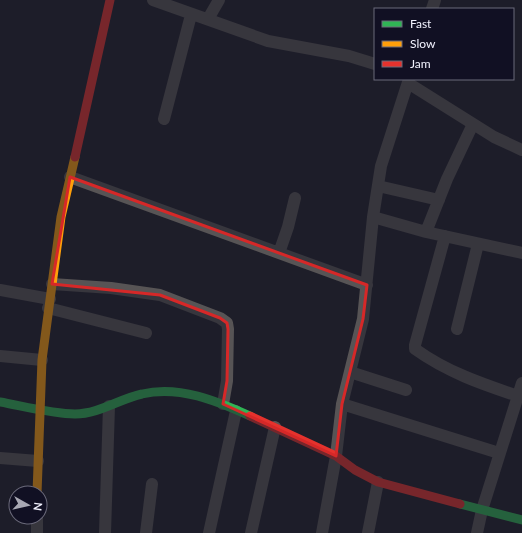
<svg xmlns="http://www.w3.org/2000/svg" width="522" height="533" viewBox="0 0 522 533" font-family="Lato,sans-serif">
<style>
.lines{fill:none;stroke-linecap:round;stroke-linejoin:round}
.street{stroke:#575455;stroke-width:12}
.fast{stroke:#30b455;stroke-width:9}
.slow{stroke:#ff9f0a;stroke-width:9}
.jam{stroke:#e5322d;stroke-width:9}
.marked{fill:none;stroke:#d62828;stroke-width:3;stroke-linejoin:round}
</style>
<rect width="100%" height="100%" fill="#1e1e29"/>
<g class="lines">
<path class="street" d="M153 0 268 41 349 56 375 64
M432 9 435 0
M208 19 219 0
M408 83 494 137 522 150
M164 119 191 15
M70 177 367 285
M378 186 439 200
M373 217 426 232 522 253
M426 232 447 179 473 124
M445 236 415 345V349C447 372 482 384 518 396
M279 253 288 227 295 198
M52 284 111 288 160 295 220 318 227 323 228 329 227 381 223 404
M0 290 50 299
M48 308 146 333
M457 329 478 244
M0 356 42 360
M350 372 406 390
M342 404 499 453
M0 458 38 461
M37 533V517
M105 533 109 406
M146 533 152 484
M209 533 236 411
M251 533 275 427
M322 533 336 456 342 404 363 319 373 217 381 166 409 79
M368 533 378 482
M477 533 482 510 522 383"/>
<path class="fast" d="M0 402C22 406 53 414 75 414 99 414 119 399 142 394 179 385 217 401 250 416
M460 504 522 520"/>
<path class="slow" d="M37 493 42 360 61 217 75 157"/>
<path class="jam" d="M75 157 110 0
M250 416 336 456 355 470 378 482 460 504"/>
</g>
<path d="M0 0H522V533H0ZM70 177 367 285 363 319 342 404 336 456 223 404 227 381 228 329 227 323 220 318 160 295 52 284Z" fill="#1e1e29" fill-opacity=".55" fill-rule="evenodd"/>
<path class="marked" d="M70 177 367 285 363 319 342 404 336 456 223 404 227 381 228 329 227 323 220 318 160 295 52 284Z"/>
<rect x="374" y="8" width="140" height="72" fill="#111023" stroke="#6b6a7b"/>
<rect x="382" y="21" width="20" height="6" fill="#30b455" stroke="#6b6a7b"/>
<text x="410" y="28" font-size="12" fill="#f2f2fe">Fast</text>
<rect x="382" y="41" width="20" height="6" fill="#ff9f0a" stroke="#6b6a7b"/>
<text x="410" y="48" font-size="12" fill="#f2f2fe">Slow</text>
<rect x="382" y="61" width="20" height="6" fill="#e5322d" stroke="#6b6a7b"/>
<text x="410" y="68" font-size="12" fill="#f2f2fe">Jam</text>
<g transform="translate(28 505) rotate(98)"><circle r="19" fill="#111023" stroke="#6b6a7b"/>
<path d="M0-3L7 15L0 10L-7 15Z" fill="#a8a8b3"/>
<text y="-6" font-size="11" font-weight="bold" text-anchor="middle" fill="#f2f2fe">N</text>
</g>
</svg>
